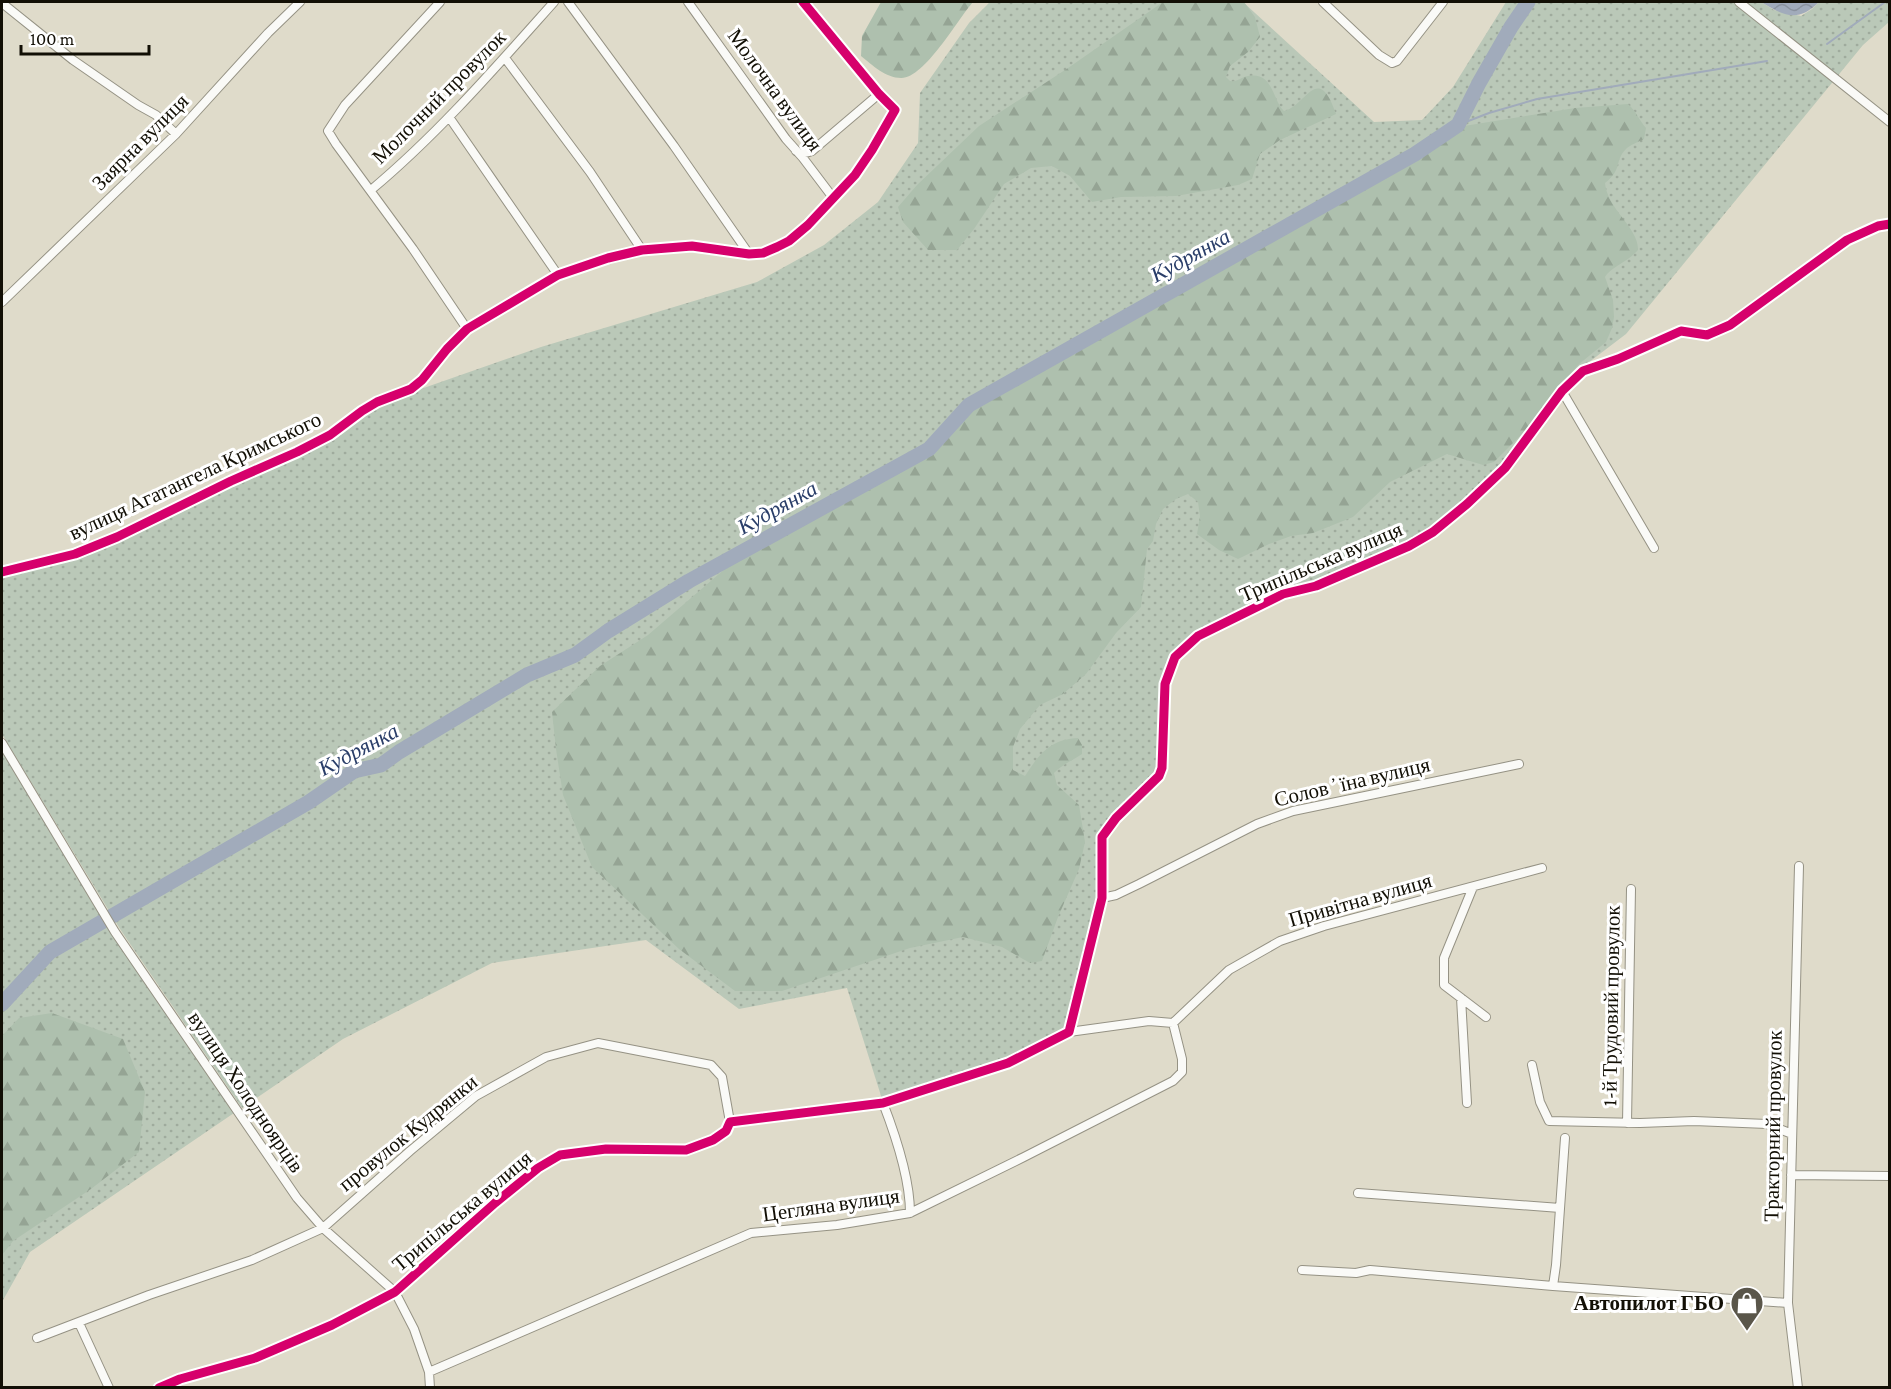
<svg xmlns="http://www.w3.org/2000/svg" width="1891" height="1389" viewBox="0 0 1891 1389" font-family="'Crimson Pro',serif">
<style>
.grass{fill:url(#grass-dots)}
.forest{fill:url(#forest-firs)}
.water{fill:url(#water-waves)}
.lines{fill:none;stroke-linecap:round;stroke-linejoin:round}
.stream{stroke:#a1abbb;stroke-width:2}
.river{stroke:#a1abbb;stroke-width:15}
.minor-casing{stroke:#959284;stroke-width:10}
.minor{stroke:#fafaf7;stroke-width:8}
.cycleway-casing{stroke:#fff;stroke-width:13}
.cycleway{stroke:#d6006c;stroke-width:9}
.labels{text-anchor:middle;stroke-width:6;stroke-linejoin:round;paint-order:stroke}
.street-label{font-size:21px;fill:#120f05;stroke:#fff}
.poi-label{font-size:21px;font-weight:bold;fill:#120f05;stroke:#fff;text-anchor:end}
.water-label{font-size:22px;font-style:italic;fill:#2a3e69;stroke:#fff}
</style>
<defs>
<pattern id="grass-dots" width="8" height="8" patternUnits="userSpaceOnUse" patternTransform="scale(1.5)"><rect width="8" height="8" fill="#bac8b8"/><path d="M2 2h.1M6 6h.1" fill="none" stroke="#9fab9d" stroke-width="1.8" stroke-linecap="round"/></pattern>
<pattern id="forest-firs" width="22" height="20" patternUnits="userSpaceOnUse" patternTransform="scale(1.5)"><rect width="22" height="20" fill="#aec0ae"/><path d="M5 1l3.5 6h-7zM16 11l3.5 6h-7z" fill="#95a494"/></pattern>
<pattern id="water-waves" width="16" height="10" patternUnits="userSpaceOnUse" patternTransform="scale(1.5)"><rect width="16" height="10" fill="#a1abbb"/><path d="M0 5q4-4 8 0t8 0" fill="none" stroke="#8a929f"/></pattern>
</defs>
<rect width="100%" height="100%" fill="#dfdbca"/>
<path class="grass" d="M990 2H1243L1374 122 1422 120 1453 87 1506 2H1761L1774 10 1801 16 1812 9 1819 2H1889V22L1863 45 1626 334 1580 369 1502 465 1465 501 1430 529 1407 543 1315 582 1281 590 1196 633 1172 654 1158 767 1155 774 1113 815 1098 835V898L1066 1030 1007 1059 882 1099 847 988 739 1009 646 940 492 963 343 1039 242 1108 120 929 2 734V575L76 556 232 483 378 404 541 347 757 282 824 245 878 202 918 143 920 93 969 23Z
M2 750 234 1113 30 1252 2 1302Z"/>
<path class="forest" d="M881 2H973C958 19 924 79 901 78 886 78 872 65 861 56L862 36Z
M1163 2H1244L1255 17 1260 37 1248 52 1230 66 1226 77 1230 81C1238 82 1241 77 1248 76 1274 72 1272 100 1284 111 1306 106 1318 61 1336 114L1280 140 1260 154 1252 179 1238 185 1176 196 1121 197 1092 202 1070 176 1052 166 1031 168 1004 184 974 229 957 250H928L903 222 898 207 917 185 979 126 1068 68Z
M1628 104C1636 111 1639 120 1646 128L1644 139C1638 142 1630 145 1626 149 1614 161 1623 169 1605 183 1607 209 1639 228 1638 250 1629 261 1610 268 1605 277L1613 300 1614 317 1612 328 1606 342 1578 365 1523 433 1494 462 1483 465 1447 454 1390 482 1353 517 1313 533 1291 536 1269 544 1238 559 1219 550 1197 534 1200 516 1198 502 1188 494 1176 499 1163 509 1156 524 1153 541 1147 549 1141 607 1116 633 1086 674 1063 694 1040 705 1020 729 1013 747V770L1025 776C1039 754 1051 739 1078 738L1082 745V754C1072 761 1063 764 1054 773L1057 785 1079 805 1085 842 1079 869 1058 917 1042 961 1030 963 1002 947 963 937 910 948 782 991H735L679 949 592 867 563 795 556 749 552 712 600 666 648 635 748 549 903 468 926 454 973 407 1343 197 1400 162 1407 160 1464 126 1575 108Z
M52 1013 123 1039 145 1092 139 1152 91 1189 13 1241 2 1255V1036L19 1018Z"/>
<path class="water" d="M1761 2H1819C1798 23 1784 16 1761 2Z"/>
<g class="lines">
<path class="stream" d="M1827 44 1885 2
M1458 125 1489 113 1537 99 1767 61"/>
<path class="river" d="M2 1004 50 952 309 802 354 771 381 765 399 752 527 675 575 655 608 631 689 581 929 449 969 405 1415 154 1458 125 1479 83 1511 27 1528 2"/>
<g class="minor-casing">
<path id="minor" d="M440 2 345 105 328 131 336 144 413 249 467 329
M568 2 674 146 749 254
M688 2 786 139 803 158 834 199
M1323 2 1379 55 1392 63 1397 61 1443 2
M1739 2 1890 122
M2 3 73 60 138 105 156 115 176 134
M505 58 590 172 642 250
M449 117 558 275
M796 151C801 155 806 153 812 151L879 94
M371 190C438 134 496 67 554 2
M2 302 176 134 268 33 300 2
M1562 391 1654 548
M2 572 75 554 117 537 231 481 297 452 330 435 362 411 377 402 411 389 422 380 447 349 467 329 558 275 608 258 642 250 692 246 749 254 763 253 777 247 789 241 808 225 855 175 872 150 895 110 879 94 803 2
M2 743 115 932 297 1198 323 1228 395 1292 414 1329 429 1372 430 1388
M1473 887 1444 958V985L1486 1017
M1102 898 1116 895 1139 884 1257 824 1293 811 1519 764
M1461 998 1467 1103
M1069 1032 1149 1021 1173 1023 1229 970 1280 941 1324 926 1542 868
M1532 1065 1540 1102 1549 1121 1640 1123 1694 1121 1767 1124 1792 1134
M883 1103C895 1134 910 1180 910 1213
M1627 1123 1631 889
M1791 1175 1890 1176
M1358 1193 1560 1208
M1302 1270 1356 1273 1370 1270 1553 1286 1788 1303
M1553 1286 1556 1265 1565 1138
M79 1323 109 1388
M37 1338 149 1295 252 1260 323 1228 410 1151 476 1096 546 1057 598 1043 711 1065 722 1077 730 1122
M429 1372 751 1233 837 1225 910 1213 1024 1157 1173 1081 1182 1072V1059L1173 1023
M159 1388 180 1379 255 1358 332 1325 395 1292 495 1203 538 1168 560 1155 606 1149 686 1150 713 1140 726 1131 730 1122 883 1103 1008 1063 1069 1032 1102 898V837L1116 818 1159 776 1162 768 1165 684 1175 657 1198 636 1283 594 1316 586 1409 546 1433 532 1467 504 1505 468 1562 391 1583 371 1618 359 1681 331 1707 335 1730 325 1847 240 1878 226 1890 224
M1798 1388 1788 1303 1799 866"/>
</g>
<use href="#minor" class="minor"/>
<g class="cycleway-casing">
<path id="cycleway" d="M2 572 75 554 117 537 231 481 297 452 330 435 362 411 377 402 411 389 422 380 447 349 467 329 558 275 608 258 642 250 692 246 749 254 763 253 777 247 789 241 808 225 855 175 872 150 895 110 879 94 803 2
M159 1388 180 1379 255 1358 332 1325 395 1292 495 1203 538 1168 560 1155 606 1149 686 1150 713 1140 726 1131 730 1122 883 1103 1008 1063 1069 1032 1102 898V837L1116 818 1159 776 1162 768 1165 684 1175 657 1198 636 1283 594 1316 586 1409 546 1433 532 1467 504 1505 468 1562 391 1583 371 1618 359 1681 331 1707 335 1730 325 1847 240 1878 226 1890 224"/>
</g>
<use href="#cycleway" class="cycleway"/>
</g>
<defs>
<g id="shop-pin" transform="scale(1.725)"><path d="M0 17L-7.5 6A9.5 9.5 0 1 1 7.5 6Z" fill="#5a564a" stroke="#fff"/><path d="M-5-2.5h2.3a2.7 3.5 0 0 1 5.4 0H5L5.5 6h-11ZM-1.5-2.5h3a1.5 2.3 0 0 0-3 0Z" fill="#fff"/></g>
</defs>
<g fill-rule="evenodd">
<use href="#shop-pin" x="1747" y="1303"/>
</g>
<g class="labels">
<g class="street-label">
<text transform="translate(775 90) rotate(54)" y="7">Молочна вулиця</text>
<text transform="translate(439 97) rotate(-45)" y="7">Молочний провулок</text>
<text transform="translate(140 142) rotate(-45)" y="7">Заярна вулиця</text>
<text transform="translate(195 476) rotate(-25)" y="7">вулиця Агатангела Кримського</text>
<text transform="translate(1321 562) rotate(-23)" y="7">Трипільська вулиця</text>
<text transform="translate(1352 782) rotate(-13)" y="7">Соловʼїна вулиця</text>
<text transform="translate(1360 900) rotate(-16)" y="7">Привітна вулиця</text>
<text transform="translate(1611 1006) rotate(-89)" y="7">1-й Трудовий провулок</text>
<text transform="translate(246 1092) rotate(56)" y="7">вулиця Холодноярців</text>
<text transform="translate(1773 1126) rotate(-89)" y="7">Тракторний провулок</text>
<text transform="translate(408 1133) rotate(-39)" y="7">провулок Кудрянки</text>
<text transform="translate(831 1205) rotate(-8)" y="7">Цегляна вулиця</text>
<text transform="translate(462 1211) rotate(-40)" y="7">Трипільська вулиця</text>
</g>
<g class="poi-label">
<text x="1724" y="1310">Автопилот ГБО</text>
</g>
<g class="water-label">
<text transform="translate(1190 255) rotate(-29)" y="8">Кудрянка</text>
<text transform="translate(777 507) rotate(-29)" y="8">Кудрянка</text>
<text transform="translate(358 749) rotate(-28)" y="8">Кудрянка</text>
</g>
</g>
<rect width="1891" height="1389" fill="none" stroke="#120f05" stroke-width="6"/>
<path d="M21 45v9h128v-9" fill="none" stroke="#120f05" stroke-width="3"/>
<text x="30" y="45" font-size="18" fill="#120f05" stroke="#ffffff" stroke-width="4.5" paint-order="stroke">100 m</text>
</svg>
